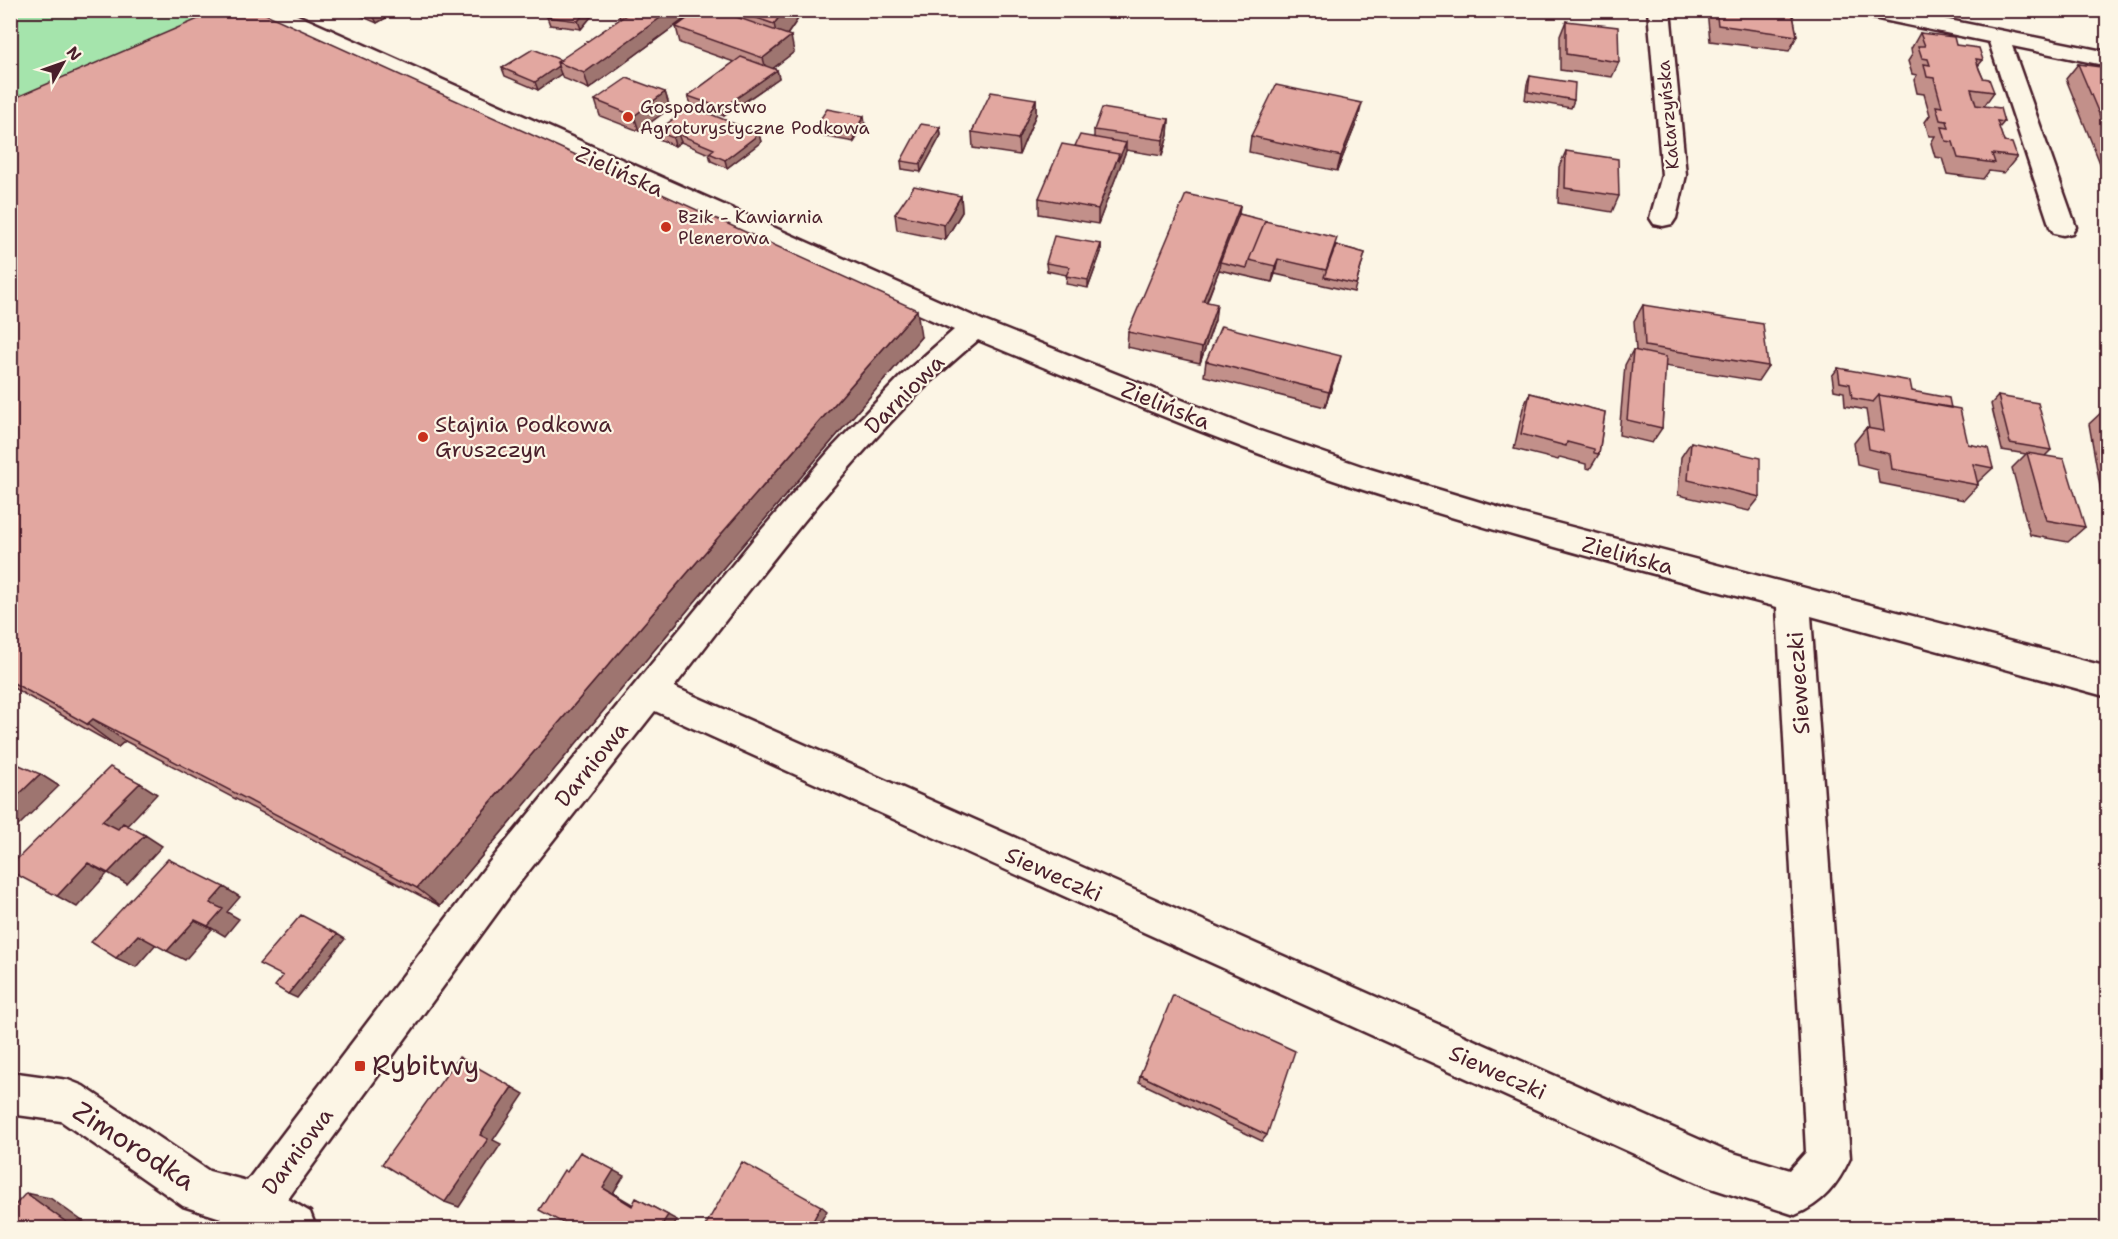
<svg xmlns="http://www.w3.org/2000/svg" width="2118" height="1239" viewBox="0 0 2118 1239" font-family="'Shantell Sans',sans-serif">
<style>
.green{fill:#a5e4ac;stroke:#78826c;stroke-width:1.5}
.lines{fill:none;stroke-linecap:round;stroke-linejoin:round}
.minor-casing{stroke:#4a1f2b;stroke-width:5}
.minor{fill:#fcf5e5;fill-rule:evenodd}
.wall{fill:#c2908a;stroke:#4a1f2b;stroke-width:1.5}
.shaded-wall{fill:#9e7570;stroke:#4a1f2b;stroke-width:1.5}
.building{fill:#e2a7a0;stroke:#4a1f2b;stroke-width:1.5}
.poi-dot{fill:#c8321e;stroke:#fcf5e5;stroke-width:2}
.labels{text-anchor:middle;stroke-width:4.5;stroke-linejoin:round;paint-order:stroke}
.far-poi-label{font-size:18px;fill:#4a1f2b;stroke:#fcf5e5;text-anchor:start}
.far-street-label{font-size:18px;fill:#4a1f2b;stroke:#fcf5e5}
.street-label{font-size:22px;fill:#4a1f2b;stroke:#fcf5e5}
.poi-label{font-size:22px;fill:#4a1f2b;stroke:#fcf5e5;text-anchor:start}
.near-poi-label{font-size:27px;fill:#4a1f2b;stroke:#fcf5e5;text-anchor:start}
.near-street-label{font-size:27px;fill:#4a1f2b;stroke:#fcf5e5}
</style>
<rect width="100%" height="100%" fill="#fcf5e5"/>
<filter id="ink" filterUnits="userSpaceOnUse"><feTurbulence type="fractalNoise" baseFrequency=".0167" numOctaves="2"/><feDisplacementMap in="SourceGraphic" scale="12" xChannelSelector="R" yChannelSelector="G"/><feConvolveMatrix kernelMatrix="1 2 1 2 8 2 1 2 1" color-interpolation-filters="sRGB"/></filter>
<g filter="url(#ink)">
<path class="green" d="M219 10 11 127V11Z"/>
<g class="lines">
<g class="minor-casing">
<path id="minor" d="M257 10H286L984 321 1257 430 1370 469 1510 511 2108 667V697L1811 616 1850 1158C1838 1185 1822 1204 1795 1215L1705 1186 655 711 513 891 288 1199 310 1212 316 1228H217L221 1218 183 1206 61 1121 10 1114V1072L68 1080 83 1086 209 1171 247 1181 487 865 752 541 831 449 900 377 954 330 259 15ZM978 340C1102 391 1226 445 1354 487 1493 532 1635 569 1777 607L1806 1152 1790 1170 1723 1150 674 687C752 587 829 482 920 392 938 374 958 357 978 340Z
M1648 10H1670L1686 175 1676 218 1672 224 1663 226 1654 224 1650 218 1662 175Z
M1854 10H1899L2108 52V66L2012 46 2076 227 2072 233 2063 235 2054 233 2050 227 1989 42 1864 16 1856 15Z"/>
</g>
<use href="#minor" class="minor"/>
</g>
<path class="wall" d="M347 10H400L377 23Z
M620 10H695V11L589 89 563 78 561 74 538 90 505 76 502 68 561 60 620 19 618 12Z
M699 10H804L787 35 794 52 773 68 777 70 779 78 724 116 691 104 688 96 734 62 680 43 676 27Z
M1562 10H1611L1608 17Z
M1707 10H1792L1797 36 1789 51 1710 41Z
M596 11 581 29 550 25 547 17Z
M1566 21 1619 62 1612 77 1560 70V36Z
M1920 33 1956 45 1983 60 1978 66 1983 78 1994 92 1984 106 2004 122 1999 128 2004 142 2017 157 2004 173 1989 171 1983 179 1947 174 1942 158 1935 157 1931 143 1935 136H1929L1925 122 1930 115 1924 94 1917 93 1914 80 1917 75 1912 74 1908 61 1912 55 1911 49Z
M2078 64 2108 68V183L2066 79Z
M1530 76 1574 100 1571 108 1525 100 1527 84Z
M665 92 670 108 639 131 600 116 595 100Z
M1036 99V114L1019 155 973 148 972 132Z
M10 100 921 337 718 574 440 906 125 741 118 747 10 686Z
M1169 119 1168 135 1162 156 1126 150 1098 224 1039 214V198L1075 146 1094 137V130Z
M1358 119 1337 171 1249 152 1251 136Z
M865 124 854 142 816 135 815 127Z
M940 127 941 135 921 172 902 169 901 161Z
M657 131 759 134 761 142 727 168 711 161 709 154 681 142 675 146 659 139Z
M1566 151 1619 196 1612 212 1558 203 1559 167Z
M961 196 962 212 945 240 897 230 895 214Z
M1240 206 1239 214 1267 222 1336 245 1365 253 1354 292 1275 274 1272 282 1219 270 1207 302 1215 320 1200 363 1127 347 1128 332Z
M1101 244V252L1088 288 1066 284 1067 275 1047 271 1046 263Z
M1643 305 1768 366 1758 381 1665 366 1662 428 1652 443 1619 435 1625 365 1633 350H1636L1634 321Z
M1206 361 1337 371 1325 407 1204 376Z
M1838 368 1912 391 1951 408 1968 444 1993 468 1978 482V485L1964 500 1879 483 1877 469 1857 464 1854 443 1866 428 1869 429 1866 410 1845 406 1844 392 1834 390 1832 376Z
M1530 393 1605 412 1599 454 1590 469 1586 468V464L1560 457 1558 460 1514 449 1523 408Z
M1998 396 2051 450 2045 456 2085 527 2068 542 2030 535 2012 468 2026 454 2002 450 1991 404Z
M2105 409H2108V510L2104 509 2089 424Z
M1691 442 1760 497 1749 511 1678 495 1681 457Z
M1140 1075 1267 1135 1262 1141 1139 1082Z"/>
<path class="shaded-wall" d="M370 10H400L377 23Z
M587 10 596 11 581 29 578 21Z
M671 10H695V11L589 89 584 73Z
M784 10H804L780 45 791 36 794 52 767 73 763 58 779 46 774 24Z
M558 66 561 74 538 90 535 82Z
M777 70 779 78 724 116 722 108Z
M665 92 670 108 639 131 634 116Z
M1036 99V114L1019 155 1018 139Z
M1362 103 1358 119 1337 171 1341 156Z
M864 116 865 124 854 142 853 134Z
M1169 119 1168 135 1162 156 1163 140Z
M940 127 941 135 921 172 920 164Z
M678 134 681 142 675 146 673 138Z
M759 134 761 142 727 168 725 160Z
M1126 143V151L1098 224V209L1119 154Z
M961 196 962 212 945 240 944 225Z
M1240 206 1238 222 1220 262 1219 270 1201 316 1203 301Z
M1101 244V252L1088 288V280Z
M1278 259 1275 274 1272 282 1275 266Z
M1217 304 1215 320 1200 363 1202 348Z
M917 310 921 337 718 574 440 906 417 888 708 549Z
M1341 356 1337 371 1325 407 1329 392Z
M93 719 125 741 118 747 87 724Z
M40 774 59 786 10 834V803Z
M140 783 157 794 121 832 102 821Z
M145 835 162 846 127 884 108 873Z
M88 863 107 874 77 907 57 896Z
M224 887 240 897 227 912 239 919 225 936 208 926 210 903Z
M195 920 212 929 185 960 167 951Z
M337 934 345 939 297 998 288 994Z
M138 935 156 944 136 967 116 958Z
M512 1087 524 1094 493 1140 501 1144 459 1207 445 1202 480 1135Z
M580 1152 624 1176 613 1193 642 1210 632 1206 603 1188Z
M26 1193 50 1198 92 1228H74Z
M636 1198 677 1220 672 1228H660Z
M821 1206 827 1211 817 1228H809Z"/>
<path class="building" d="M219 10H257L917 310 708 549 417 888 93 719 87 724 10 681V100Z
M553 10H587L578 21 547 17Z
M620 10H671L584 73 557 62 626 15 618 12Z
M699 10H716L791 36 763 58 676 27Z
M734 10H784L774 24Z
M1716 10H1792L1797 36 1718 25Z
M1566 21 1618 27 1619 62 1566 54Z
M1920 33 1954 37 1956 45 1979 48 1983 60 1976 59 1979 69 1983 78 1989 79 1994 92 1971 89 1976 105 2000 108 2004 122 1997 121 2004 142 2012 143 2017 157 1992 154 1995 163 1958 158 1953 142 1946 141 1942 127 1949 128 1947 121 1940 120 1936 106 1942 107 1934 78 1927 77 1924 64 1930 65 1928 59 1922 58 1918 46H1925Z
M533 49 561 60 557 62 558 66 535 82 502 68Z
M741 57 777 70 722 108 688 96Z
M2078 64 2108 68V135Z
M1530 76 1575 83 1574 100 1528 92Z
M627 78 665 92 634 116 595 100Z
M1276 85 1362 103 1341 156 1251 136Z
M991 92 1036 99 1018 139 972 132Z
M691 106 759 134 725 160 709 153 714 149 678 134 673 138 657 131Z
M1102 108 1169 119 1163 140 1094 130Z
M827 109 864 116 853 134 815 127Z
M921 124 940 127 920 164 901 161Z
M1080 135 1126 143 1118 161 1119 154 1075 146Z
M1062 144 1119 154 1098 209 1039 198Z
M1566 151 1618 159 1619 196 1565 188Z
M914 186 961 196 944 225 895 214Z
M1186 194 1240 206 1203 301 1217 304 1202 348 1128 332Z
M1239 214 1267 221H1265L1249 260 1247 268 1220 262Z
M1265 221 1337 238 1326 270 1278 259 1275 266 1249 260Z
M1054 236 1101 244 1088 280 1066 276 1070 267 1046 263Z
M1336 245 1365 253 1356 284 1324 277Z
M1643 305 1763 324 1768 366 1645 346Z
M1221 326 1341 356 1329 392 1206 361Z
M1633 350 1666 357 1662 428 1627 420Z
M1838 368 1910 381 1912 391 1949 398 1951 408 1879 395 1873 402 1852 398 1850 384 1840 382Z
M1530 393 1605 412 1599 454 1594 453V449L1567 442 1566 446 1521 434Z
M1879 395 1960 409 1968 444 1988 448 1993 468 1973 464 1978 485 1892 469 1890 454 1869 449 1866 428 1884 431Z
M1998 396 2038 403 2051 450 2010 443Z
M2105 409H2108V422Z
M1691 442 1760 458V497L1688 480Z
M2027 453 2064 459 2085 527 2046 520Z
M10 761 40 774 10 803Z
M110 767 140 783 102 821 118 829 123 823 145 835 108 873 88 863 57 896 10 871V866Z
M168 859 224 887 210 903 223 909 208 926 195 920 167 951 138 935 116 958 91 942Z
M301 915 337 934 288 994 275 986 283 976 259 964Z
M1173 995 1295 1051 1267 1135 1140 1075Z
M459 1057 512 1087 480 1135 488 1139 445 1202 382 1164Z
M580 1152 614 1170 603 1188 632 1206 636 1198 668 1215 660 1228H572L539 1210 564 1170 567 1172Z
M742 1162 821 1206 809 1228H704Z
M26 1193 74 1228H10V1211Z"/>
</g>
<g class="poi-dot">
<circle cx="628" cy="117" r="6"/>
<circle cx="666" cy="227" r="6"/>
<circle cx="423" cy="437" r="6"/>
<rect x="354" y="1060" width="12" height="12" rx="3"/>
</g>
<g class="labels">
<g class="far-poi-label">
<text x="640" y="113">Gospodarstwo<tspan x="640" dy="21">Agroturystyczne Podkowa</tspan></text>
<text x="678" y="223">Bzik - Kawiarnia<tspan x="678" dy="21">Plenerowa</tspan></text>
</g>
<g class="far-street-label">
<text transform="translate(1668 115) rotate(-95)" y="6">Katarzyńska</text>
</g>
<g class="street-label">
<text transform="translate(620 171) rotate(24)" y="8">Zielińska</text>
<text transform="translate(904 394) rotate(-45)" y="8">Darniowa</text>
<text transform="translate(1166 405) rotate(22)" y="8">Zielińska</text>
<text transform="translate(1628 555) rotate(15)" y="8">Zielińska</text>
<text transform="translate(1798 683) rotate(-94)" y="8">Sieweczki</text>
<text transform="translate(591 764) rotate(-51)" y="8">Darniowa</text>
<text transform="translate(1054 874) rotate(24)" y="8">Sieweczki</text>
<text transform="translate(1498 1072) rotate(24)" y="8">Sieweczki</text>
<text transform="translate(297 1151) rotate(-53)" y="8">Darniowa</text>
</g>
<g class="poi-label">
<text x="435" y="432">Stajnia Podkowa<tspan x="435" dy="25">Gruszczyn</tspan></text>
</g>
<g class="near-poi-label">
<text x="372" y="1075">Rybitwy</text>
</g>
<g class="near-street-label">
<text transform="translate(134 1146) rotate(33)" y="9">Zimorodka</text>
</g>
</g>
<rect width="2118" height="1239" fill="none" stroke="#fcf5e5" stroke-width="36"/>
<rect x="18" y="18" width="2082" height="1203" fill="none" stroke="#4a1f2b" stroke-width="2" filter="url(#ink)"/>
<g transform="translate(63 63) rotate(50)" stroke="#fcf5e5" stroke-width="4.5" paint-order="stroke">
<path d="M0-4.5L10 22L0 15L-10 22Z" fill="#4a1f2b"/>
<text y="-9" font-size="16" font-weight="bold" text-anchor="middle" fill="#4a1f2b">N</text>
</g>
</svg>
